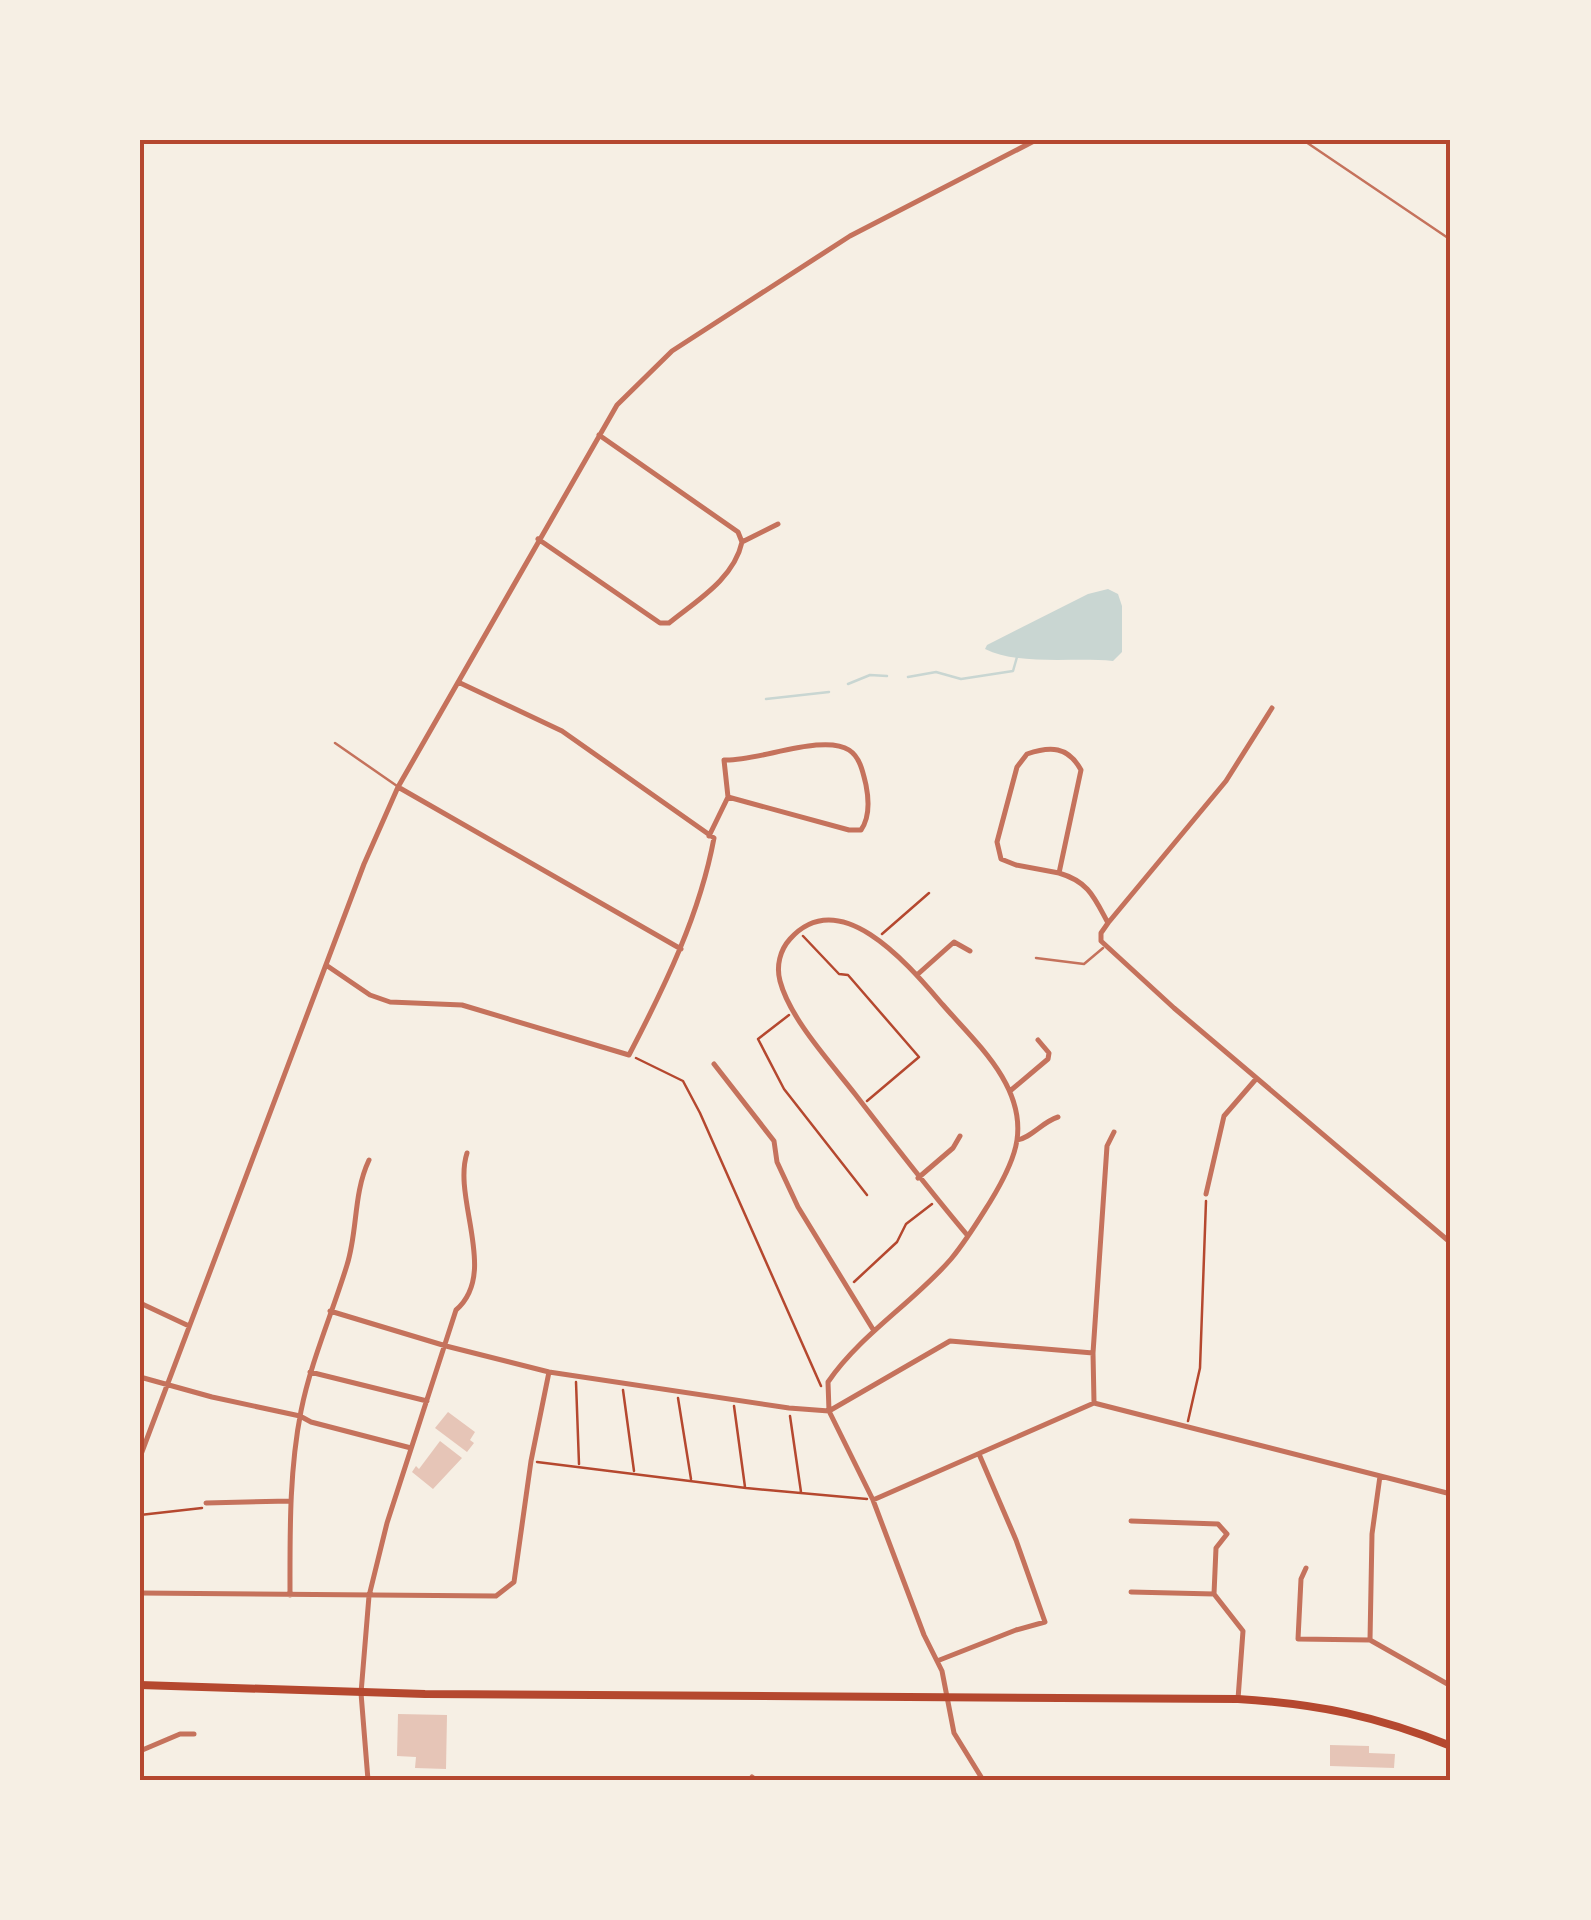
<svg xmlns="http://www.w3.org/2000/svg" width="1591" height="1920" viewBox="0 0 1591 1920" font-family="'Fira Sans Condensed',sans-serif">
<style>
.water{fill:#c9d6d2}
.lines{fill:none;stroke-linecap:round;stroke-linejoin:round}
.stream{stroke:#c9d6d2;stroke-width:2.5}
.building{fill:#e6c5b7}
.path{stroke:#b5482f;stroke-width:2.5}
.service{stroke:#c5725c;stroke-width:2.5}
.minor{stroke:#c5725c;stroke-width:5}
.secondary{stroke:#b5482f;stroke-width:8}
.neatline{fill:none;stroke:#b5482f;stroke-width:4}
</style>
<rect width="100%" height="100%" fill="#f6efe4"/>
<path class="water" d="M1108 589 1118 594 1122 606V652L1113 661C1074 657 1019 666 985 649L987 645 1088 594Z"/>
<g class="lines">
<path class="stream" d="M908 677 936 672 961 679 1013 671 1017 657
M848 684 870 675 887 676
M766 699 829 692"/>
</g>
<path class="building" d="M448 1412 475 1432 470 1440 474 1443 467 1452 435 1428Z
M440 1441 462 1458 433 1489 412 1472 416 1466 419 1469Z
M398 1714 447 1715 446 1769 415 1768 416 1757 397 1756Z
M1330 1745 1369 1746V1753L1395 1754 1394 1768 1330 1766Z"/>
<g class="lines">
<path class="path" d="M882 934 929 893
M803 936 839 974 848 975 919 1057 867 1101
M789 1015 758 1039 784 1089 867 1195
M636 1058 683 1081 700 1113 821 1386
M854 1282 897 1242 906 1224 932 1204
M576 1382 579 1464
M623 1390 634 1471
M678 1398 691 1479
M734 1406 745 1487
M790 1416 801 1492
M1188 1421 1200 1368 1206 1201
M537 1462 746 1488 867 1499
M140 1515 202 1508"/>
<path class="service" d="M1303 140 1451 240
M335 743 397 786
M1036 958 1084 964 1103 948"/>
<path class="minor" d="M599 435 738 532 742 542
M538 539 660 623H669C696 601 734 579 742 542L778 524
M1272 708 1226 781 1108 923 1101 933V941L1174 1008 1451 1243
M398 787 681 949
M709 836 728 797 724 760C757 762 823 733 849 750 860 757 863 772 866 785 869 800 870 817 861 830H849L728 797
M1059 873 1016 865 1001 859 997 842 1017 767 1027 754C1050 746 1068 746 1081 770L1059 873C1089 882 1094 897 1108 923
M326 965 370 995 390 1002 462 1005 629 1055C665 986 700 914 714 838L562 731 458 682
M918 974 954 942 970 951
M714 1064 774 1141 777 1162 798 1207 874 1331
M1010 1091 1048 1059 1049 1053 1038 1040
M1017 1140C1031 1138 1042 1122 1058 1117
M918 1178 953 1148 960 1136
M1206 1194 1224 1116 1256 1079
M968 1236C929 1190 892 1142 855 1094 831 1063 790 1019 780 981 776 966 780 950 790 939 841 882 911 968 943 1005 975 1042 1025 1085 1017 1140 1014 1161 1001 1184 990 1202 978 1221 966 1241 951 1259 914 1302 861 1334 828 1382L829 1411 873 1500 924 1635 942 1671 954 1733 983 1780
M140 1303 189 1326
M330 1311 446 1346 549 1372 789 1408 829 1411
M310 1372 427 1401
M140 1377 212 1397 300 1416 311 1422 411 1448
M1094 1402 1093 1353 1107 1146 1114 1132
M829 1411 950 1341 1093 1353
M140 1457 364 864 398 787 617 405 672 351 850 236 1036 140
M1380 1476 1372 1534 1370 1640 1451 1686
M873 1500 1094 1403 1451 1494
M206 1503 290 1501
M1131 1521 1218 1524 1227 1534 1216 1548 1214 1594 1243 1631 1238 1699
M1306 1568 1301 1579 1298 1639 1370 1640
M1131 1592 1214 1594
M140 1593 496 1596 514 1582 531 1461 549 1372
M290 1595C290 1534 289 1472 301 1411 311 1361 332 1314 347 1265 358 1230 353 1194 369 1160
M937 1661 1016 1630 1045 1622 1016 1540 979 1454
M140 1751 180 1734H194
M752 1777 756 1780
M368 1780 361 1693 369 1596 387 1523 456 1310C499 1273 452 1199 467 1153"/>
<path class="secondary" d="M140 1685 425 1694 1238 1699C1318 1704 1377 1716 1451 1746"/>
</g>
<rect width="1591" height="1920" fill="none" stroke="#f6efe4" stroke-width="285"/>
<rect x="142" y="142" width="1306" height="1636" class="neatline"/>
</svg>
